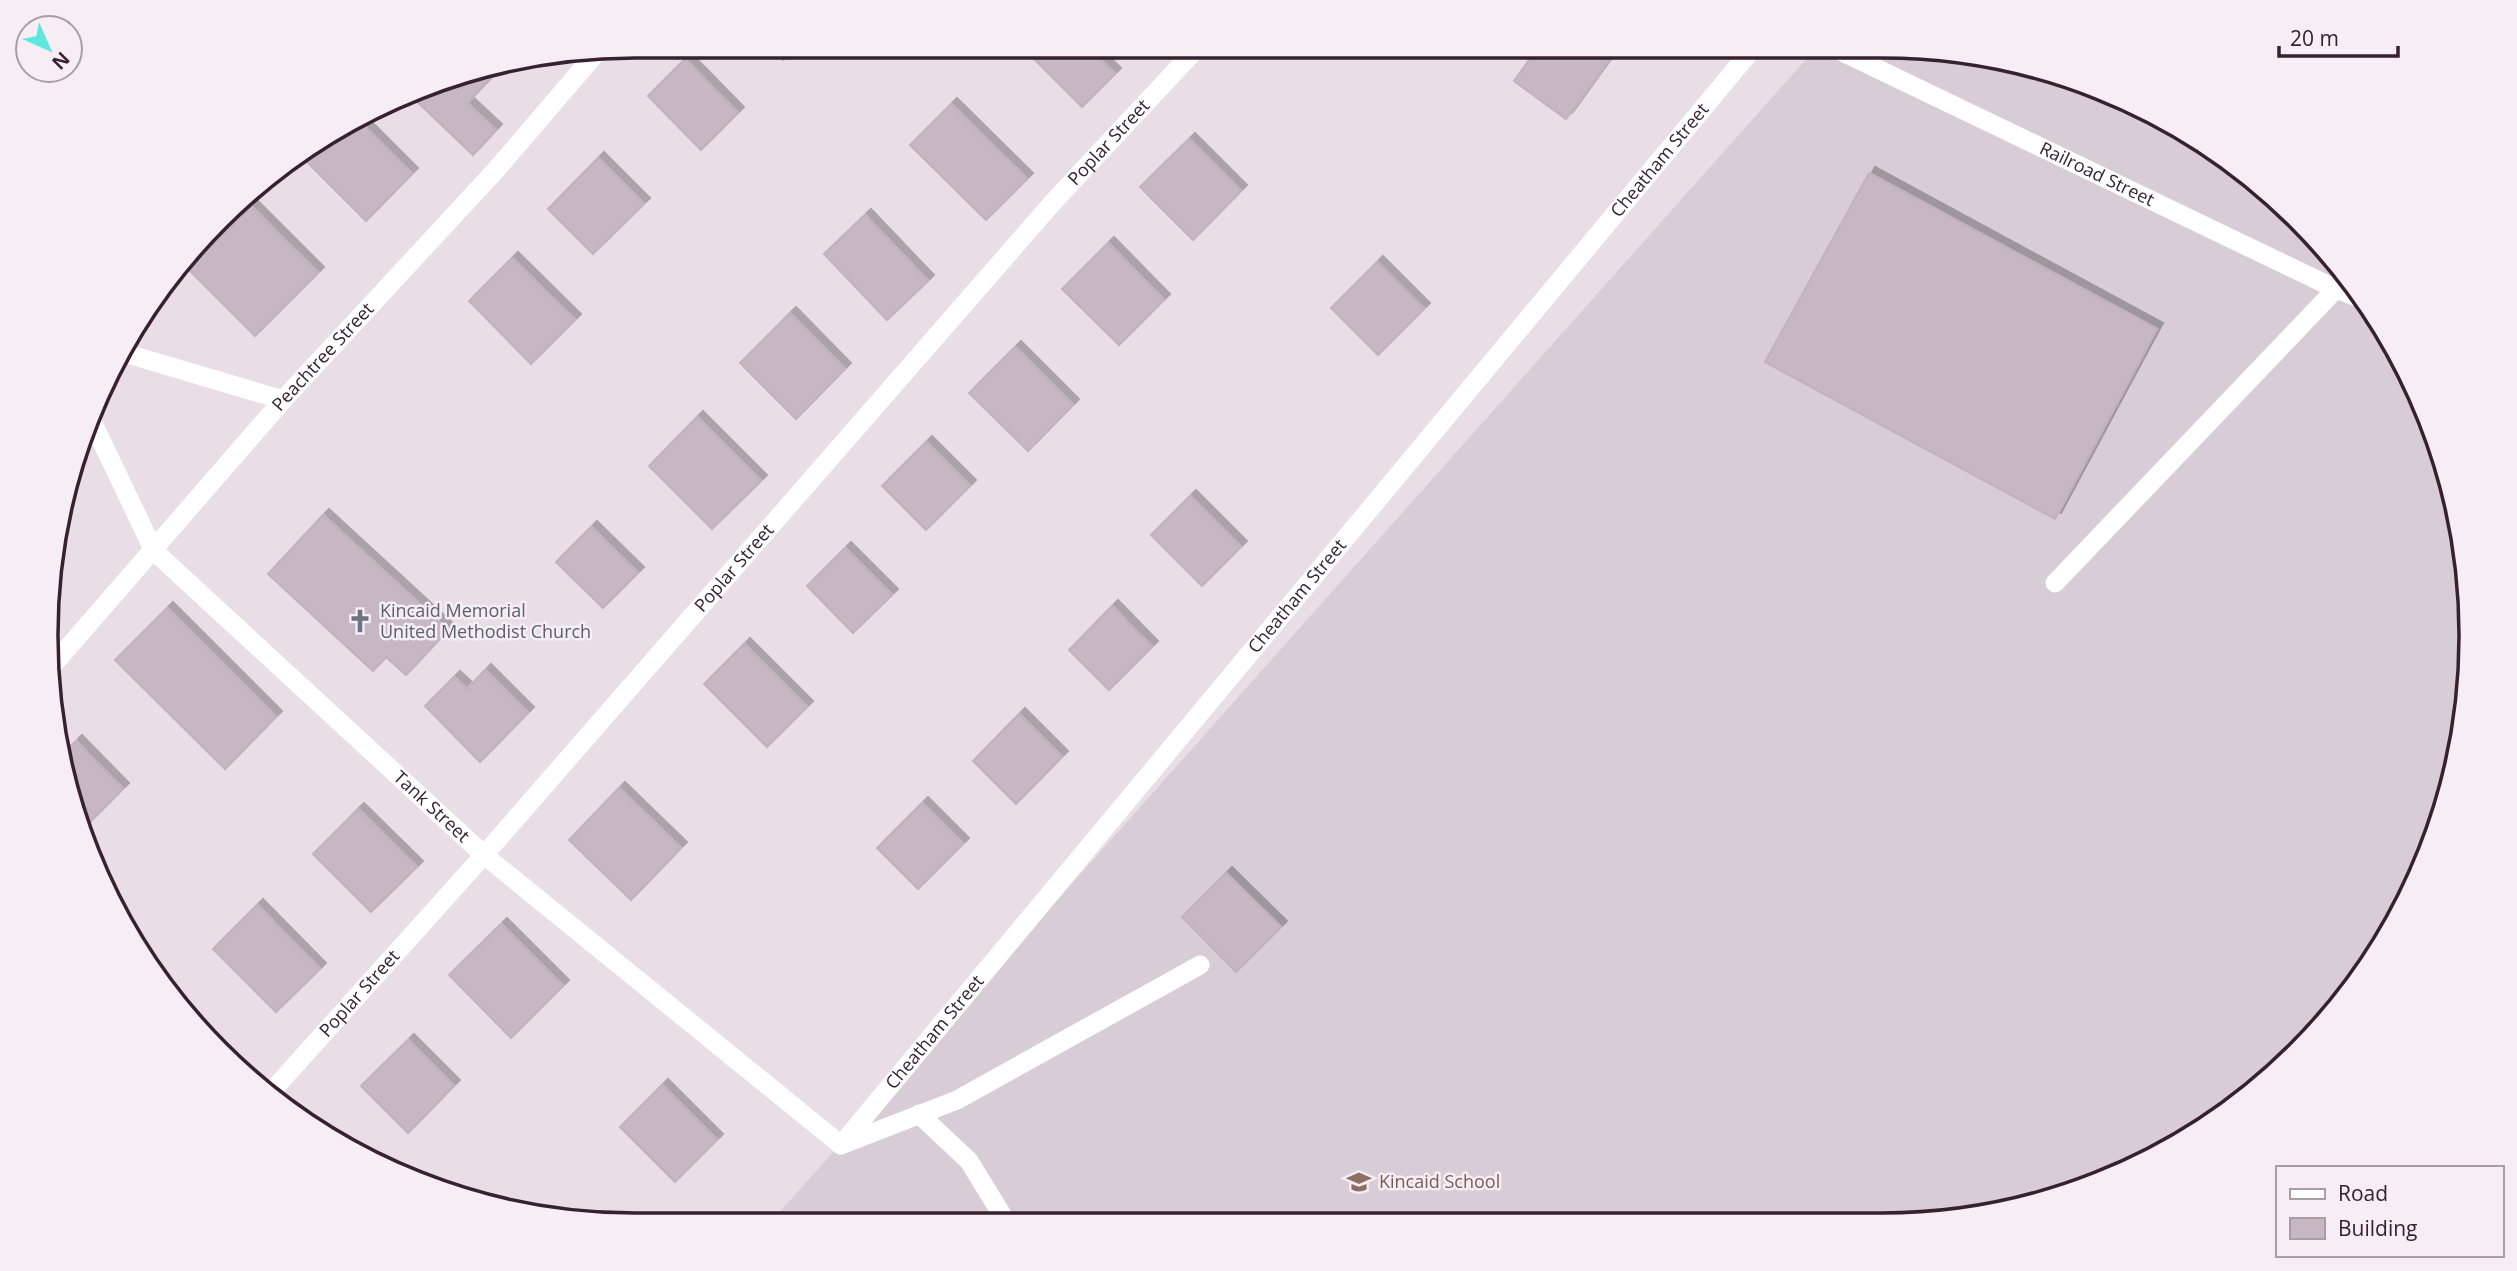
<svg xmlns="http://www.w3.org/2000/svg" width="2517" height="1271" viewBox="0 0 2517 1271" font-family="'Open Sans',sans-serif">
<style>
.built{fill:#d8cdd6}
.building{fill:#c6b7c2;stroke:#c2b2bd;stroke-width:2;filter:url(#shadow)}
.lines{fill:none;stroke-linecap:round;stroke-linejoin:round}
.service{stroke:#fff;stroke-width:19}
.minor{stroke:#fff;stroke-width:19}
.labels{text-anchor:middle;stroke-width:5;stroke-linejoin:round;paint-order:stroke}
.street-label{font-size:18px;fill:#37212e;stroke:#f6eef4}
.worship-label{font-size:18px;fill:#5b616d;stroke:#f6eef4;text-anchor:start}
.education-label{font-size:18px;fill:#785e54;stroke:#f6eef4;text-anchor:start}
.rim{fill:none;stroke:#37212e;stroke-width:3.5}
</style>
<defs>
<filter id="shadow"><feDropShadow dx="6" dy="-6" stdDeviation="0" flood-color="#0004"/></filter>
</defs>
<rect width="100%" height="100%" fill="#e9dee6"/>
<path class="built" d="M1817 47H1920L2034 66 2142 106 2240 167 2325 246 2392 340 2440 445 2466 558 2470 674 2451 788 2411 896 2349 995 2240 1104 2107 1181 1959 1220 769 1224Z"/>
<path class="building" d="M768 46H797L783 60Z
M1045 46H1087L1115 74 1082 107 1033 58Z
M1539 46H1619L1566 119 1514 81Z
M685 59 738 113 701 150 648 96Z
M501 68 467 103 496 130 473 155 411 96 445 77Z
M951 104 1027 179 986 220 910 145Z
M360 122 412 174 366 221 306 161 326 141Z
M1189 139 1241 191 1193 240 1140 187Z
M598 158 644 204 593 254 548 209Z
M1869 173 2157 329 2055 519 1765 362Z
M251 206 318 273 255 336 188 269Z
M865 215 928 281 887 320 824 254Z
M1108 243 1164 300 1119 345 1062 289Z
M512 258 575 320 531 364 469 301Z
M1377 262 1424 309 1378 355 1331 308Z
M790 313 845 369 796 419 740 363Z
M1015 347 1073 405 1028 451 969 393Z
M697 417 761 481 712 529 649 466Z
M926 442 970 486 926 530 882 486Z
M1190 496 1241 547 1202 586 1151 535Z
M323 515 448 630 406 675 386 657 373 671 268 574Z
M591 527 638 573 603 608 556 562Z
M845 548 892 595 853 633 807 586Z
M1112 606 1152 647 1109 690 1069 650Z
M167 608 276 717 225 769 115 660Z
M744 644 807 707 767 747 704 684Z
M485 670 528 713 480 762 425 706 454 677 467 689Z
M1019 714 1062 757 1016 804 973 761Z
M76 741 123 789 85 827 63 754Z
M619 788 681 848 631 900 569 840Z
M922 803 963 844 918 889 877 848Z
M358 809 417 867 371 912 313 854Z
M1226 873 1281 927 1236 972 1182 917Z
M257 905 320 969 276 1012 213 949Z
M501 924 563 986 511 1038 449 975Z
M408 1040 454 1086 408 1133 361 1086Z
M662 1085 717 1140 675 1182 620 1127Z"/>
<g class="lines">
<path class="service" d="M2055 583 2336 289
M919 1114 969 1161 1007 1223
M841 1145 957 1100 1200 965"/>
<g class="minor">
<path id="s1" d="M1832 47 2336 289 2362 299"/>
<path d="M121 352 283 400"/>
<path id="s2" d="M89 415 154 551 484 855 841 1145 1754 47"/>
<path id="s3" d="M52 666 283 400 495 171 597 52"/>
<path id="s4" d="M272 1091 484 855 1055 200 1199 46"/>
</g>
</g>
<defs>
<g id="church-bare" transform="scale(1.89)"><path d="M-1.2-6h2.4v3.5h3.3v2.4h-3.3V6h-2.4V-.1h-3.3v-2.4h3.3Z" fill="#6b7280" stroke="#f6eef4" stroke-width="2.5" paint-order="stroke"/></g>
<g id="school-bare" transform="scale(1.89)"><path d="M0-5L7-2L0 1L-7-2ZM-4 1L0 2.5L4 1V4Q0 6-4 4Z" fill="#8d6e63" stroke="#f6eef4" stroke-width="2.5" paint-order="stroke"/></g>
</defs>
<g fill-rule="evenodd">
<use href="#church-bare" x="360" y="621"/>
<use href="#school-bare" x="1359" y="1182"/>
</g>
<g class="labels">
<g class="street-label">
<text dy="6" stroke="none"><textPath href="#s4" startOffset="1265">Poplar Street</textPath></text>
<text dy="6" stroke="none"><textPath href="#s2" startOffset="2340">Cheatham Street</textPath></text>
<text dy="6" stroke="none"><textPath href="#s1" startOffset="294">Railroad Street</textPath></text>
<text dy="6" stroke="none"><textPath href="#s3" startOffset="411">Peachtree Street</textPath></text>
<text dy="6" stroke="none"><textPath href="#s4" startOffset="698">Poplar Street</textPath></text>
<text dy="6" stroke="none"><textPath href="#s2" startOffset="1773">Cheatham Street</textPath></text>
<text dy="6" stroke="none"><textPath href="#s2" startOffset="528">Tank Street</textPath></text>
<text dy="6" stroke="none"><textPath href="#s4" startOffset="131">Poplar Street</textPath></text>
<text dy="6" stroke="none"><textPath href="#s2" startOffset="1206">Cheatham Street</textPath></text>
</g>
<g class="worship-label">
<text x="380" y="617">Kincaid Memorial<tspan x="380" dy="21">United Methodist Church</tspan></text>
</g>
<g class="education-label">
<text x="1379" y="1188">Kincaid School</text>
</g>
</g>
<path d="M0 0H2517V1271H0ZM635 58H1882A577 577 0 0 1 2459 635V636A577 577 0 0 1 1882 1213H635A577 577 0 0 1 58 636V635A577 577 0 0 1 635 58Z" fill="#f6eef4" fill-rule="evenodd"/>
<path class="rim" d="M635 58H1882A577 577 0 0 1 2459 635V636A577 577 0 0 1 1882 1213H635A577 577 0 0 1 58 636V635A577 577 0 0 1 635 58Z"/>
<rect x="2276" y="1166" width="228" height="91" fill="#f6eef4" stroke="#aa9ca5" stroke-width="2"/>
<rect x="2290" y="1189" width="35" height="10" fill="#ffffff" stroke="#aa9ca5" stroke-width="2"/>
<text x="2338" y="1201" font-size="21" fill="#37212e">Road</text>
<rect x="2290" y="1218" width="35" height="21" fill="#c6b7c2" stroke="#aa9ca5" stroke-width="2"/>
<text x="2338" y="1236" font-size="21" fill="#37212e">Building</text>
<g transform="translate(49 49) rotate(135)"><circle r="33" fill="#f6eef4" stroke="#aa9ca5" stroke-width="2"/>
<path d="M0-5L12 26L0 18L-12 26Z" fill="#5ee7dc"/>
<text y="-10" font-size="19" font-weight="bold" text-anchor="middle" fill="#37212e">N</text>
</g>
<path d="M2279 46v10h119v-10" fill="none" stroke="#37212e" stroke-width="3.5"/>
<text x="2290" y="46" font-size="21" fill="#37212e" stroke="#f6eef4" stroke-width="5" paint-order="stroke">20 m</text>
</svg>
